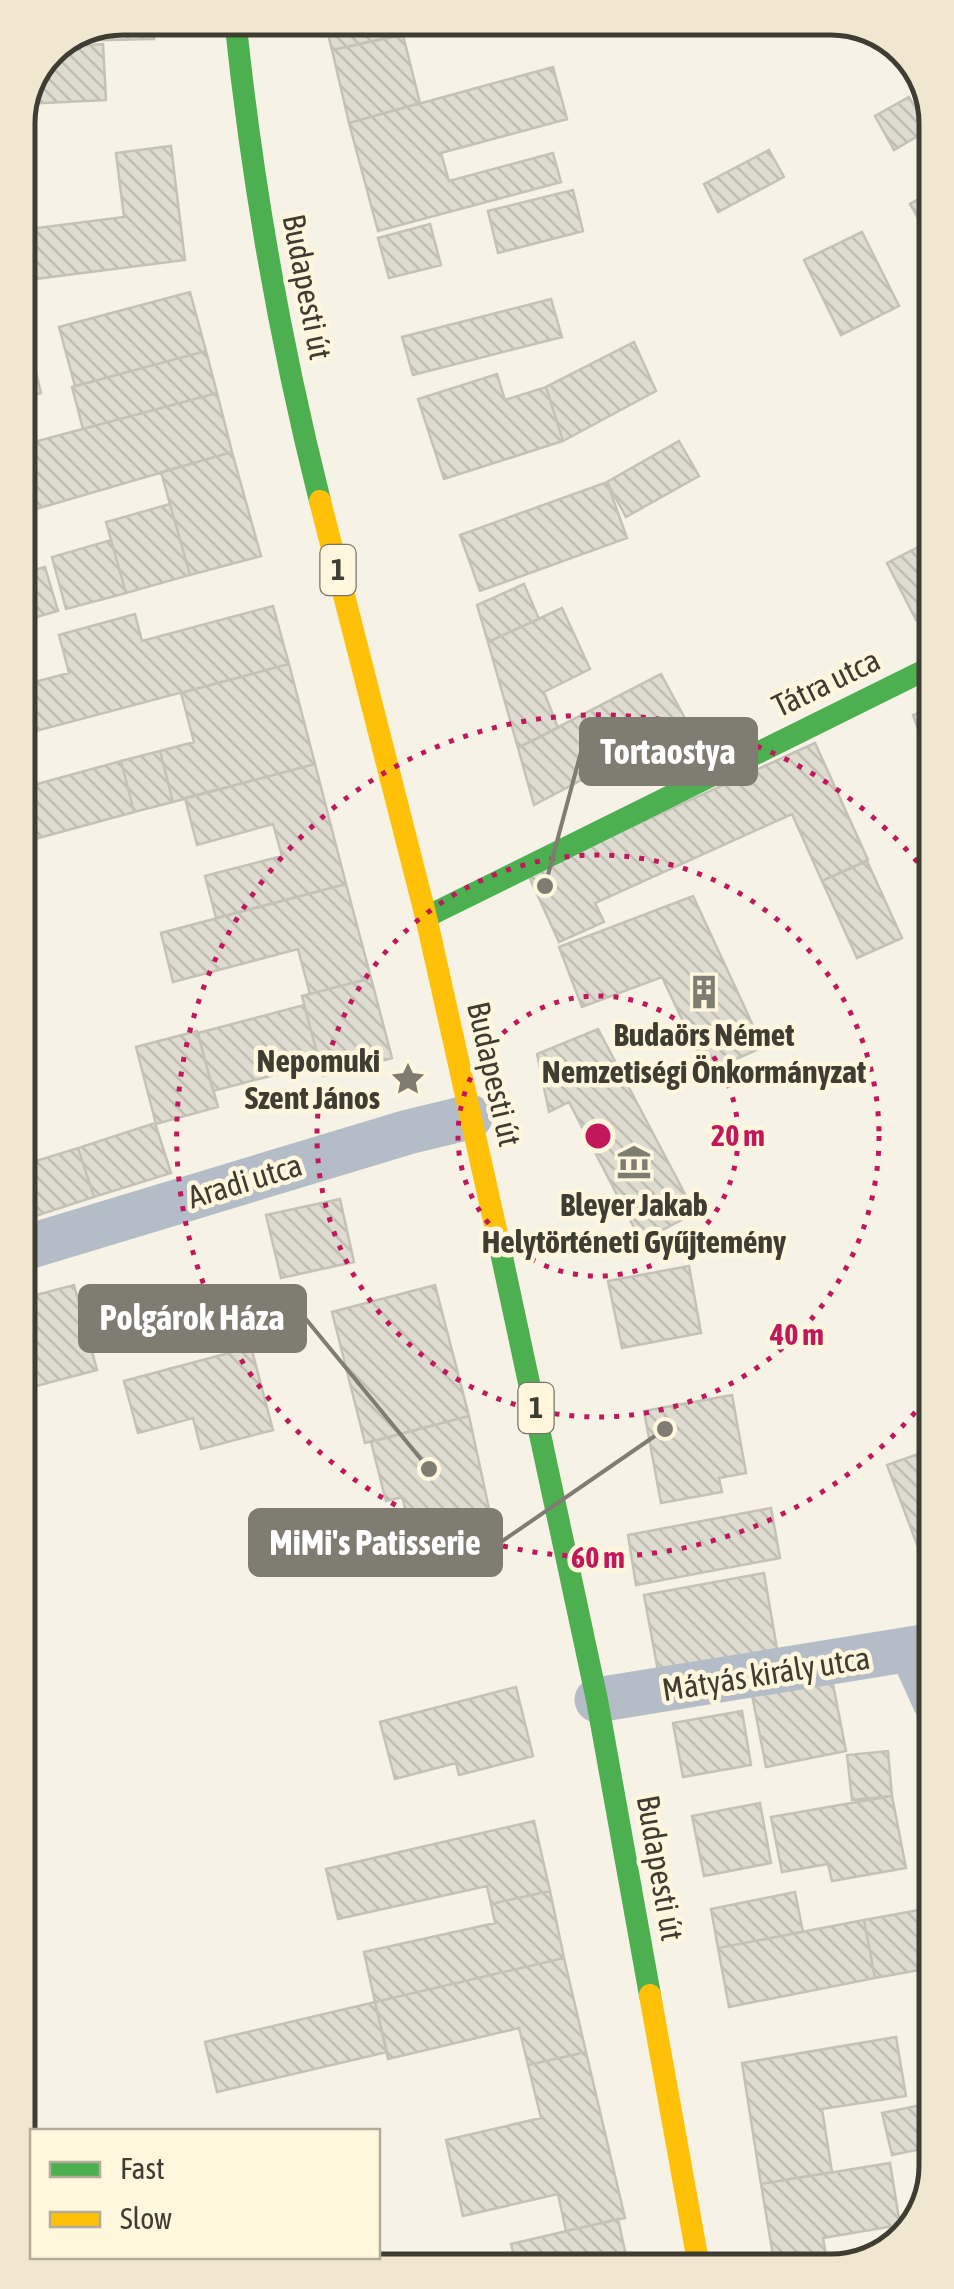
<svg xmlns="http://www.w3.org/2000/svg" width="954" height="2289" viewBox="0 0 954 2289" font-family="'Asap Condensed',sans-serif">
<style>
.building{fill:url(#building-back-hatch);stroke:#c4c2b7;stroke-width:2.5}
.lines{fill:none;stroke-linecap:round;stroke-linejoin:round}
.street{stroke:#b4bdc7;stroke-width:45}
.fast{stroke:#4caf50;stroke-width:22}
.slow{stroke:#ffc107;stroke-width:22}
.ring{fill:none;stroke:#c2185b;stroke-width:5;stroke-dasharray:5 10}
.labels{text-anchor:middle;stroke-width:9;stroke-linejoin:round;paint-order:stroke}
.shield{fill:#fef6dd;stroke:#787465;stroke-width:2.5}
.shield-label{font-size:30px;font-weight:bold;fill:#3f3c32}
.street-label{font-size:32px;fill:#3f3c32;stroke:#fef6dd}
.poi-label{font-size:32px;font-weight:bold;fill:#3f3c32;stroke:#fef6dd}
.rim{fill:none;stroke:#3f3c32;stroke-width:5}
.centre{fill:#c2185b;stroke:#fef6dd;stroke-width:5}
.ring-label{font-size:30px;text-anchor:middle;font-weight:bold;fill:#c2185b;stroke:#fef6dd;stroke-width:9;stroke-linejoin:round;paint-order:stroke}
.leader{fill:none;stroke:#7f7c71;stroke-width:4}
.callout-dot{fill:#7f7c71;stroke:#fef6dd;stroke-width:4}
.callout{fill:#7f7c71;stroke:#7f7c71;stroke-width:4}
.callout-label{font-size:35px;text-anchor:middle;font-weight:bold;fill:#fff}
</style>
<defs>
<pattern id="building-back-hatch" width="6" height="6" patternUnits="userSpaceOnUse" patternTransform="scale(2.5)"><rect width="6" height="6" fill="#dedbd0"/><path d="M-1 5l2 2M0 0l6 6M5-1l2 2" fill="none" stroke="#c0bdb3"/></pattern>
</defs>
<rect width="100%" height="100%" fill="#f6f2e5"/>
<path class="building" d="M123 18H154V39L65 41Z
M324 18H400L402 23 392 25 395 36 332 50Z
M403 35 420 103 349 123 332 50Z
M103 44 106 100 24 104 49 48Z
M553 67 567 119 441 153 449 181 553 153 561 182 378 231 349 123Z
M909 97 928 130 894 150 875 116Z
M33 132 35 186 18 187V133Z
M171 146 185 260 35 279 29 229 124 217 116 153Z
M769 150 784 177 718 212 704 184Z
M573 190 583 231 498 253 488 211Z
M931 192V241L910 204Z
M430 224 441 265 389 278 378 238Z
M862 232 899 306 841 335 804 260Z
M190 292 206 351 75 386 59 327Z
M551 299 562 337 413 375 402 337Z
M24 323 41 393 18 399V324Z
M634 342 656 391 563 441 546 387Z
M206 351 217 393 83 429 72 387Z
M497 374 505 400 546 387 563 441 444 479 418 399Z
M217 393 232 452 19 514V446Z
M679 441 699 476 626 517 607 482Z
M232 452 261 556 190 575 161 472Z
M607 482 627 538 480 591 460 535Z
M170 504 190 575 126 593 106 522Z
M111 540 126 593 66 609 52 557Z
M932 540V612L916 620 887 563Z
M45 567 58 611 19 622V574Z
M524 584 539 619 488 642 477 605Z
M273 606 289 664 21 735 19 686 69 673 59 635 135 614 142 641Z
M562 608 590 669 544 692 558 728 518 748 488 642Z
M289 664 315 764 173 802 160 751 194 742 181 693Z
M661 674 688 724 534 805 518 748Z
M933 708V771L913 715Z
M815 743 868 860 822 881 792 814 595 903 604 922 559 942 528 874Z
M160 751 173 802 134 812 121 761Z
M121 761 134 812 20 843 19 789Z
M315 764 346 884 216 918 205 876 282 856 273 824 197 845 185 798Z
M867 861 902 938 857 958 822 881Z
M346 884 371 978 310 994 298 949 173 982 161 933Z
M693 896 763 1047 707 1072 662 977 582 1007 559 947Z
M371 978 392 1058 323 1076 302 996Z
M304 1005 320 1063 213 1091 198 1033Z
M598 1029 695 1213 641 1241 569 1102 549 1112 537 1054Z
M197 1031 218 1107 156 1124 136 1047Z
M155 1123 171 1173 94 1197 78 1148Z
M78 1148 94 1197 20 1221V1166Z
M340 1199 354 1262 281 1278 266 1215Z
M689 1266 701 1333 622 1348 608 1281Z
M74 1285 97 1370 21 1390V1299Z
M435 1285 469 1416 365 1443 332 1312Z
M251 1347 273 1430 201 1449 193 1418 138 1433 124 1381Z
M732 1395 746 1473 719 1478 722 1492 661 1503 644 1411Z
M469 1416 491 1518 413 1536 402 1497 386 1501 371 1442Z
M935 1448V1559L924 1563 887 1465Z
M771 1508 780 1558 636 1585 628 1535Z
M764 1573 777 1649 658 1671 644 1595Z
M832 1679 846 1751 766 1767 752 1695Z
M516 1687 533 1756 459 1775 456 1763 395 1779 380 1722Z
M742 1711 751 1765 683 1777 673 1723Z
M888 1751 892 1796 852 1800 847 1755Z
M892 1796 906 1868 832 1881 828 1864 782 1872 771 1817Z
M760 1803 771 1863 704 1876 692 1816Z
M534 1821 550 1891 491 1904 487 1886 338 1919 326 1869Z
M936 1884V1967L875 1978 864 1920 930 1908 925 1886Z
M550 1891 564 1958 375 2002 364 1952 495 1923 491 1904Z
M795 1892 803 1932 718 1948 711 1909Z
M864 1920 875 1978 729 2007 718 1948Z
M564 1958 586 2052 528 2065 519 2028 388 2059 375 2002Z
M375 2002 387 2052 217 2092 205 2042Z
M896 2037 906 2096 822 2109 832 2172 761 2184 742 2063Z
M586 2052 625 2218 566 2231 558 2194 463 2216 446 2140 541 2118 528 2065Z
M936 2102V2146L892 2155 882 2113Z
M890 2163 900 2225 823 2238 827 2261 884 2252 864 2266 775 2267 761 2184Z
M618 2219 628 2265 517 2268 511 2244Z"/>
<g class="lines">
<path class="street" d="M21 1249 408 1132 470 1117
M912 1651 935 1702
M597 1700 935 1645"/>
<path class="fast" d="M235 18C252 182 280 342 320 501
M426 917 933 666
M499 1243 597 1700 650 1995"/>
<path class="slow" d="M320 501 426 917 499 1243
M650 1995 699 2267"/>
</g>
<g class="ring">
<circle cx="598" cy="1136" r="140"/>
<circle cx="598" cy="1136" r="281"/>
<path d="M934 1389A421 421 0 1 1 932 880"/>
</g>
<defs>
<g id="building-bare" transform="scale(2.7)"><path d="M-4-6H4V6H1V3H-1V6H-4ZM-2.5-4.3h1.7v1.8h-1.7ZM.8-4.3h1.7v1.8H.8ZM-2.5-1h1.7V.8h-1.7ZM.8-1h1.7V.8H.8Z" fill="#7f7c71" stroke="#fef6dd" stroke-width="2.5" paint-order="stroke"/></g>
<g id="sight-bare" transform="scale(2.7)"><path d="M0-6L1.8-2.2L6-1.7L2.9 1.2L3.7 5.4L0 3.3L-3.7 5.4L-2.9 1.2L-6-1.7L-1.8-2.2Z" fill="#7f7c71" stroke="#fef6dd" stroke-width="2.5" paint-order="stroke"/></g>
<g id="museum-bare" transform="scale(2.7)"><path d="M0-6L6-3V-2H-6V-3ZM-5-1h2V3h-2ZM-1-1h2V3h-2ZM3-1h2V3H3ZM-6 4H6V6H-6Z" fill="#7f7c71" stroke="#fef6dd" stroke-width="2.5" paint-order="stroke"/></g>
</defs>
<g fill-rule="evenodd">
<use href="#building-bare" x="704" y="992"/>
<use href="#sight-bare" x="408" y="1079"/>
<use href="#museum-bare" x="634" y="1162"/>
</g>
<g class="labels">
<g class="shield">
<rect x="320.5" y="545" width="35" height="50" rx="8"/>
<rect x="518.5" y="1383" width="35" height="50" rx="8"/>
</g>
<g class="shield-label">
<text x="338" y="580">1</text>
<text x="536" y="1418">1</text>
</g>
<g class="street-label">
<text transform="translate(307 287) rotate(79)" y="11">Budapesti út</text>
<text transform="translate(826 683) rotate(-26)" y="11">Tátra utca</text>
<text transform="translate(494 1074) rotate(77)" y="11">Budapesti út</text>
<text transform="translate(245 1181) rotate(-17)" y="11">Aradi utca</text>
<text transform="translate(766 1674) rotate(-9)" y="11">Mátyás király utca</text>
<text transform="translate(660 1868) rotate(80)" y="11">Budapesti út</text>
</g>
<g class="poi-label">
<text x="704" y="1046">Budaörs Német<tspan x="704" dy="37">Nemzetiségi Önkormányzat</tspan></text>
<text x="380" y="1072" text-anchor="end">Nepomuki<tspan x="380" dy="37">Szent János</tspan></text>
<text x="634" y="1216">Bleyer Jakab<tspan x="634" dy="37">Helytörténeti Gyűjtemény</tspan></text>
</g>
</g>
<path d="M0 0H954V2289H0ZM123 35H831A88 88 0 0 1 919 123V2166A88 88 0 0 1 831 2254H123A88 88 0 0 1 35 2166V123A88 88 0 0 1 123 35Z" fill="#efe7cf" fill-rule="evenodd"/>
<path class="rim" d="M123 35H831A88 88 0 0 1 919 123V2166A88 88 0 0 1 831 2254H123A88 88 0 0 1 35 2166V123A88 88 0 0 1 123 35Z"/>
<circle cx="598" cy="1136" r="15" class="centre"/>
<g class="ring-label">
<text x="738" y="1146">20 m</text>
<text x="797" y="1345">40 m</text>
<text x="598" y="1568">60 m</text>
</g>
<path class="leader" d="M545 886L581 752M429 1469L305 1318M665 1429L501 1542"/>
<g class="callout-dot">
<circle cx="545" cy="886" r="10"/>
<circle cx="429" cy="1469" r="10"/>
<circle cx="665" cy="1429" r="10"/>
</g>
<g class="callout">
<rect x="581" y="719" width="175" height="65" rx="10"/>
<rect x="80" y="1286" width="225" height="65" rx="10"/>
<rect x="250" y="1510" width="251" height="65" rx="10"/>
</g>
<g class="callout-label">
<text x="668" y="764">Tortaostya</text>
<text x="192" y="1330">Polgárok Háza</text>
<text x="375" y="1555">MiMi's Patisserie</text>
</g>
<rect x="30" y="2129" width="350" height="130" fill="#fef6dd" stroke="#b2ac99" stroke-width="2.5"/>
<rect x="50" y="2162" width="50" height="15" fill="#4caf50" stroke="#b2ac99" stroke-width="2.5"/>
<text x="120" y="2179" font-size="30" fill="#3f3c32">Fast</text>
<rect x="50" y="2212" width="50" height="15" fill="#ffc107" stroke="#b2ac99" stroke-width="2.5"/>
<text x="120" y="2229" font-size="30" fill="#3f3c32">Slow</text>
</svg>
